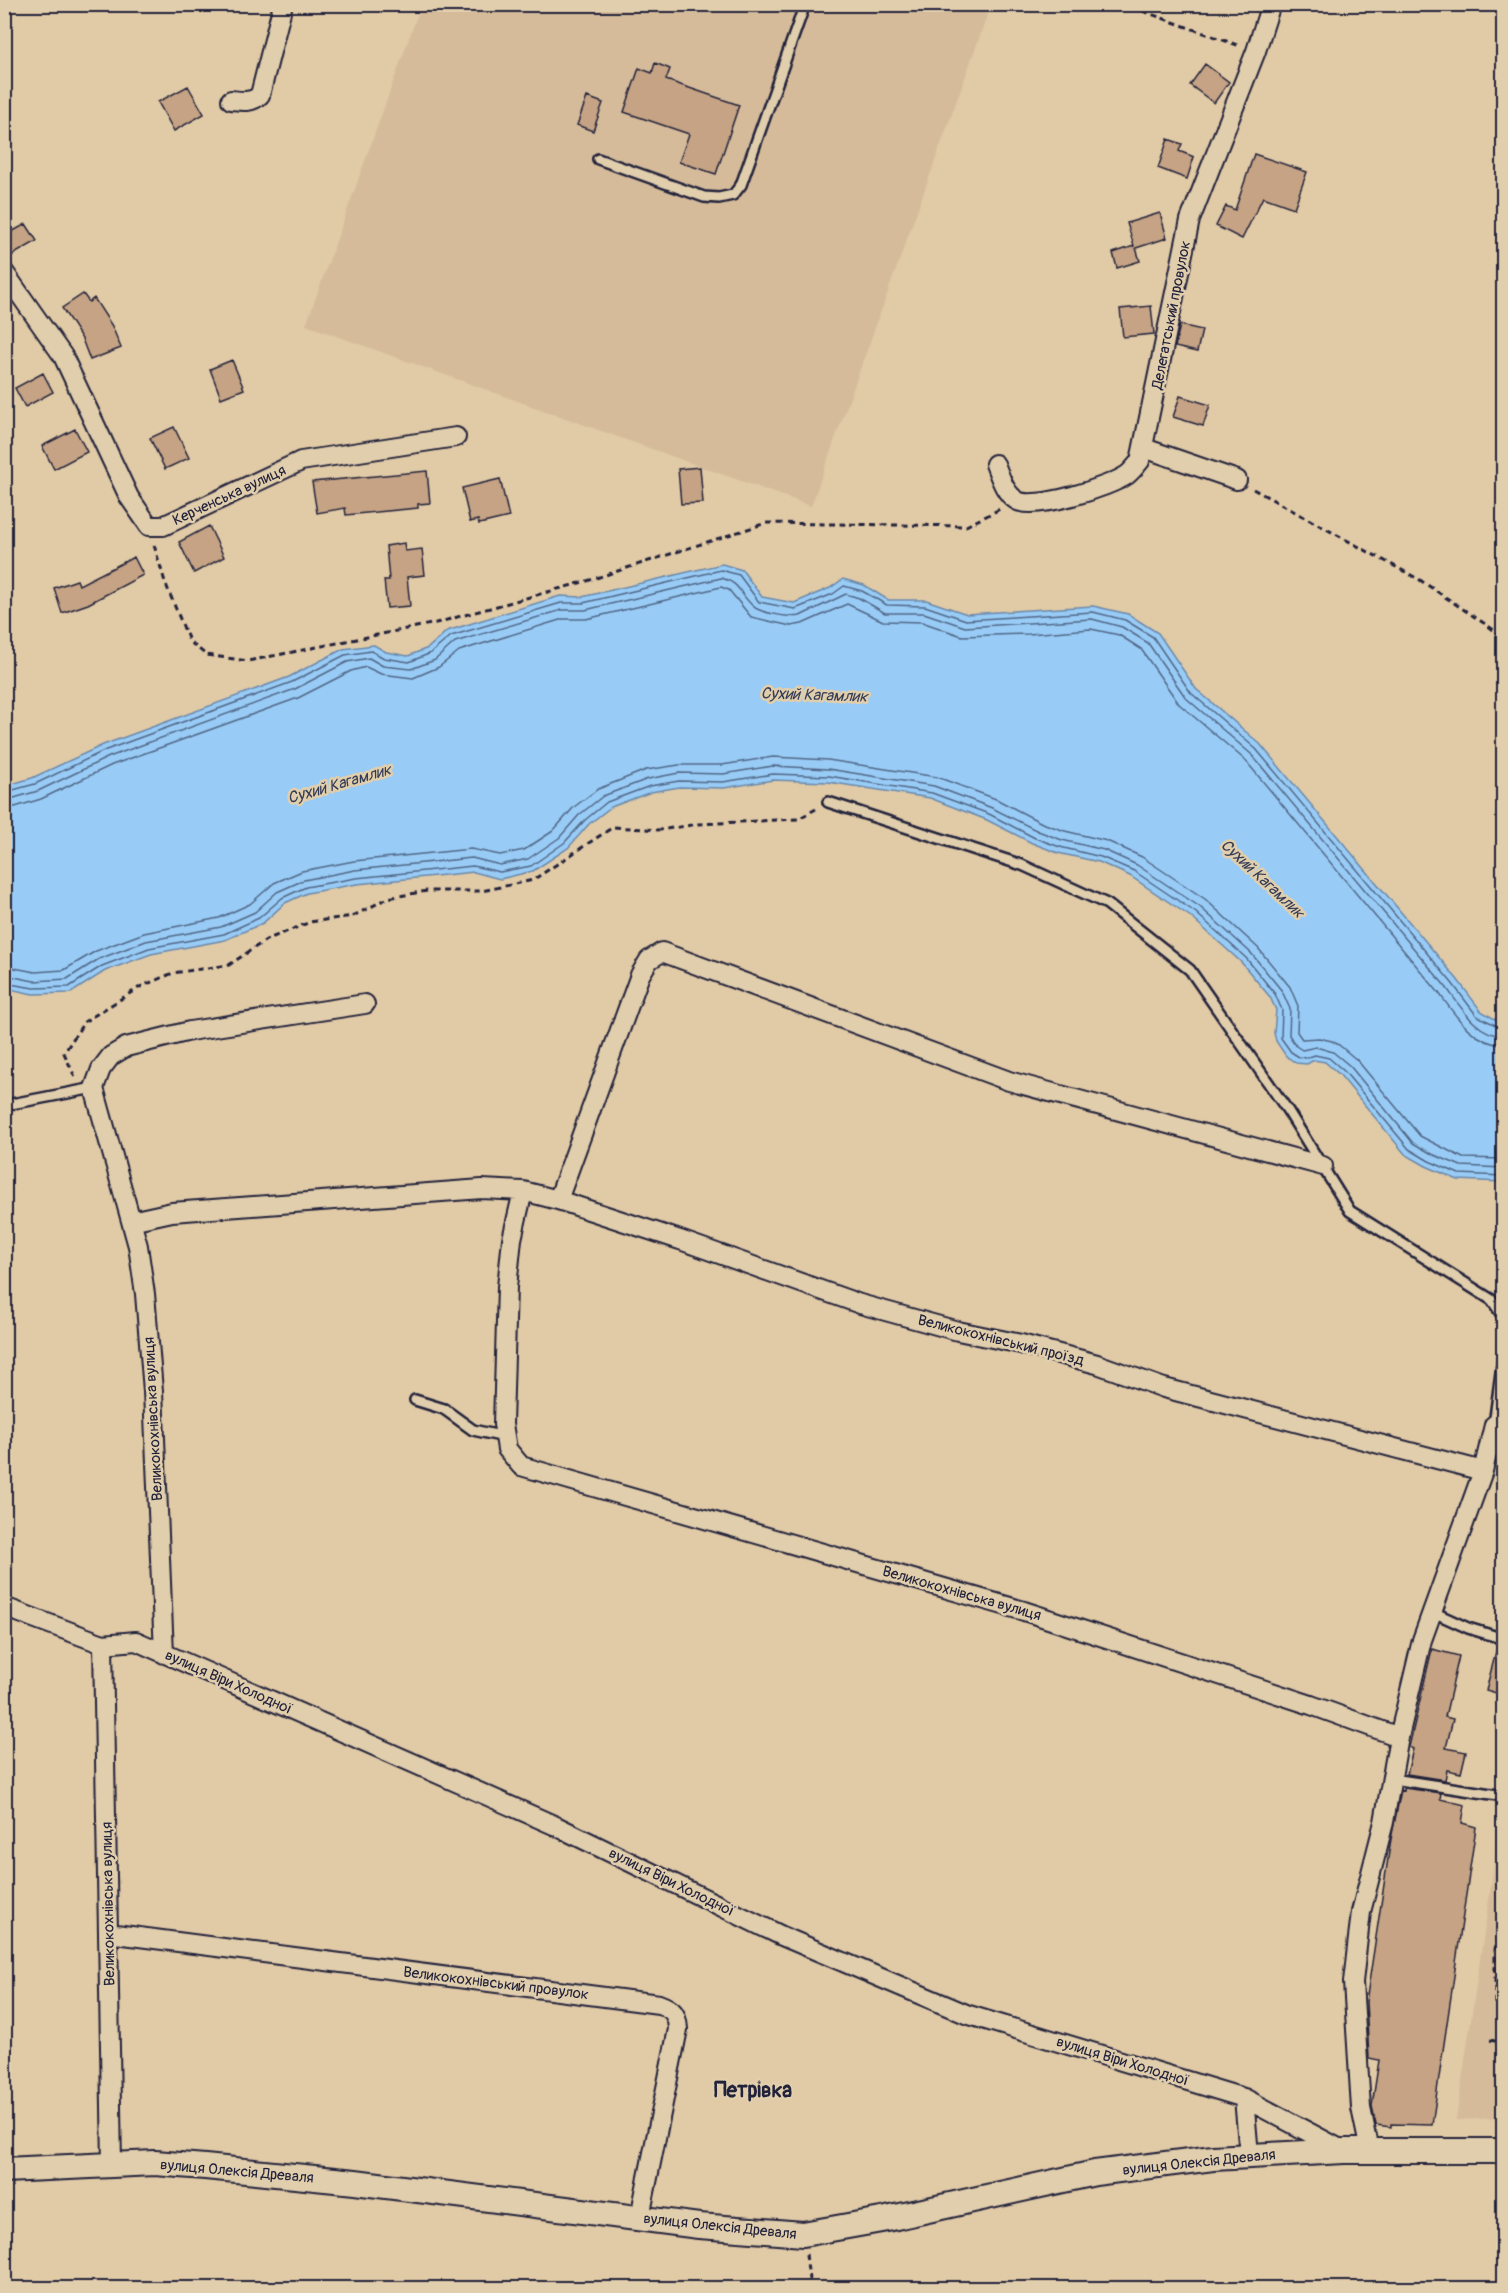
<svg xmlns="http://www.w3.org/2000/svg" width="1508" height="2293" viewBox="0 0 1508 2293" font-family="Pangolin,sans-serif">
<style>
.built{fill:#d5bb9a}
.water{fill:#98ccf6;stroke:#6988ab;stroke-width:1.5}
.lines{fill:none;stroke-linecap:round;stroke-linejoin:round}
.shore{stroke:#516686;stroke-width:1.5}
.building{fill:#c5a384;stroke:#22223b;stroke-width:1.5}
.service-casing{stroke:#22223b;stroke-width:14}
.minor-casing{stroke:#22223b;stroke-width:22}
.tertiary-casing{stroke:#22223b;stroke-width:28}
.path{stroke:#22223b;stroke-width:3;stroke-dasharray:6 4.5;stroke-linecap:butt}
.service{stroke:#e1ceac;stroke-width:9}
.minor{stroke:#e1ceac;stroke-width:18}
.tertiary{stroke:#e1ceac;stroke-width:24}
.labels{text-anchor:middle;stroke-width:5;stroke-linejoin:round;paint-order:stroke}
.street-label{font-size:15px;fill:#22223b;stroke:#e1ceac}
.water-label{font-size:16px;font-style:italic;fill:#343c57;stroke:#e1ceac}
.district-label{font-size:21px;font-weight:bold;fill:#22223b;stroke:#e1ceac}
</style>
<rect width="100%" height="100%" fill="#e1caa6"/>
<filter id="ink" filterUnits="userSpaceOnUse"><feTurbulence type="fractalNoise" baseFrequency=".0167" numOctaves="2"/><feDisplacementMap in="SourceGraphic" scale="12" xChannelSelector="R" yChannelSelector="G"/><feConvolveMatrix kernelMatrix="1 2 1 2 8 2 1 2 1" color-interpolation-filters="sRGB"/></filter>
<g filter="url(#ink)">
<path class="built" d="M421 5H991L811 506 306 325Z
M1503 1806V2118L1456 2120Z"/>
<path class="water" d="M722 564 742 570 762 597 794 603 830 588 843 579 864 585 888 600H926L967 614 1093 606 1128 614 1158 633 1196 689 1260 744 1457 979 1481 1011 1503 1024V1182L1458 1180 1426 1166 1405 1154 1340 1075 1325 1062 1314 1060 1307 1064 1296 1063 1286 1056 1276 1041 1274 1033 1276 1010 1270 997 1241 962 1191 917 1130 876 1099 862 1058 853 1032 843 987 820 930 798 828 782 773 780 724 788 679 787 651 792 611 807 589 824 568 848 533 871 500 879 474 872 357 884 307 893 285 903 263 923 225 940 151 954 105 971 71 993 33 994 5 988V782L12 784 32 778 103 745 289 677 343 649 374 645 386 652 408 656 428 648 447 631 560 596 582 597Z"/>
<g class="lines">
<path class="shore" d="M4 789 13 790 35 784 106 750 292 682 345 655 371 651 384 658 409 662 431 653 451 636 561 603H583L721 570 739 575 759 602 795 609 833 594 844 586 862 591 887 605 925 606 966 620 1093 612 1125 620 1153 637 1191 693 1256 749 1452 983 1477 1016 1504 1029
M4 796 14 798 38 791 109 757 295 689 347 662 369 658 383 666 411 669 435 660 455 642 562 610H585L721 578C741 583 739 594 753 606 759 613 791 618 800 616L846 594 859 598 885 613H924L965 627 1092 619 1122 627 1148 643 1186 698 1251 754 1446 987C1461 1007 1476 1035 1504 1036
M4 806 15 807 41 799 112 765 298 698 351 671 366 667 381 674 413 678 439 667 459 651 563 619H586L721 587 729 590 751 617 791 626 802 624 847 604 883 621 922 622 962 636 1029 634 1091 629 1119 635 1141 649 1179 704 1245 760 1439 993C1455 1015 1473 1044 1504 1045
M4 966 35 972 64 970 96 951 144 933 219 918 250 904 274 883 302 871 354 861 471 849 500 855 524 850 553 831 574 807 598 789 646 770 679 765H722L773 757 828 760 937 777 996 799 1042 823 1065 831 1107 841 1142 857 1205 899 1258 948 1290 987 1298 1006 1297 1032 1302 1039 1319 1038 1332 1041 1339 1045 1357 1060 1420 1136 1463 1158 1504 1159
M4 975 34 981 67 979 99 959 146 941 221 927 255 912 277 892 304 880 355 870 472 858 500 865 528 859 559 838 579 815 603 796 648 779 679 773 723 774 773 766 828 769 934 786 992 808 1038 831 1062 840 1104 850 1137 865 1200 907 1251 953 1282 991 1290 1009 1289 1035 1296 1046 1302 1050 1316 1047 1333 1052 1350 1066 1413 1143 1432 1154 1461 1166 1504 1168
M4 983 34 988 69 987 102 966 149 948 224 934 259 918 282 898 306 887 356 878 473 866 500 872 531 866 564 843 585 820 607 802 650 786 679 781 723 782 773 774 829 776 932 793 989 814 1035 838 1060 847 1101 857 1134 871 1195 912 1246 958 1275 994 1282 1010 1281 1038 1291 1052 1299 1057 1306 1058 1315 1055 1329 1058 1344 1071 1409 1149 1429 1161 1459 1174 1504 1176"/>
</g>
<path class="building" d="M655 63 670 69 666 80 739 105 716 174 679 162 689 134 624 112 639 68 652 73Z
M1205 64 1229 82 1214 103 1190 85Z
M188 86 204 114 174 131 158 102Z
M587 97 603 103 593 131 577 125Z
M1168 139 1182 144 1179 151 1194 157 1187 179 1158 168Z
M1254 154 1307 172 1294 208 1263 197 1242 239 1216 226 1226 206 1235 210Z
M1160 213 1167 238 1136 248 1140 261 1117 268 1113 253 1134 246 1127 223Z
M26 224 37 241 11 256 4 245V236Z
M83 294 89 302 94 298 112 326 121 348 90 360 82 339 62 308Z
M1151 306 1154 334 1123 337 1120 309Z
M1180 325 1202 330 1197 352 1175 347Z
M232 360 244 389 221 398 210 369Z
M43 373 53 392 25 407 15 388Z
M1180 396 1210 405 1203 426 1173 417Z
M174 427 189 458 165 469 150 438Z
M75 429 87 452 54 469 42 446Z
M700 467 703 503 681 504 678 469Z
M427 471 430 503 418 504V508L346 515 345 508 317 513 312 482Z
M500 479 509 517 479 524 478 520 470 522 462 488Z
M209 526 224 557 194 573 179 542Z
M404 543 405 551 422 549 425 575 407 577 410 606 387 608 384 580H389L386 546Z
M134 557 143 575 88 604 62 613 54 588 77 580 79 585Z
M1498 1644 1503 1646V1695L1486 1690Z
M1432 1649 1459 1656 1445 1717 1453 1719 1446 1748 1466 1752 1461 1773 1447 1770 1445 1780 1407 1774 1413 1749 1409 1747Z
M1404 1788 1441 1793 1440 1799 1465 1805 1462 1823 1476 1827 1432 2125 1391 2124V2127L1376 2125 1372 2106 1379 2060 1369 2058 1366 2002 1391 1839 1401 1790 1404 1791Z"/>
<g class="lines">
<g class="service-casing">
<path id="service" d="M598 159 704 197 719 198 733 195 741 185 805 4
M828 802 1022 865 1107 904 1190 970 1288 1111 1350 1211 1492 1300 1504 1318
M6 1105 94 1088
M415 1400 444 1409 473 1430 505 1437
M1494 1425 1504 1350
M1433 1612 1468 1628 1504 1639
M1393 1779 1504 1796"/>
</g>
<g class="minor-casing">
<path id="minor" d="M231 100C242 101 252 103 260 95L283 4
M4 272 63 356 129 497 149 526H163L301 461 456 437
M1144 448 1237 480
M995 464C1000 476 1004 492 1016 500 1033 512 1111 486 1127 475 1132 471 1136 466 1140 461L1190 220 1256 51 1271 4
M523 1191 512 1239 507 1287 503 1424 507 1449 521 1466 1024 1611 1311 1705 1399 1737
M558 1200 640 975 649 960 662 952 1009 1081 1323 1166
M131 1221 172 1212 482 1189 523 1191 558 1200 680 1240 860 1304 958 1331 1021 1344 1097 1364 1164 1388 1483 1471
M4 1607 103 1644 136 1641 556 1826 782 1936 966 2014 1244 2098 1344 2151
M103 1644 112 2164
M164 1654 153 1391 145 1294 138 1246 94 1088 101 1069 111 1056 126 1047 190 1031 365 1004
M108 1933 659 2004C673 2009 677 2014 678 2029L640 2217
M1244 2098 1249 2155
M1370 2151 1361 2108 1353 1982 1361 1912 1384 1822 1399 1737 1422 1640 1483 1471 1494 1425"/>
</g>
<g class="tertiary-casing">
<path id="tertiary" d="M4 2170 155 2163 205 2167 355 2182 699 2226 803 2234 887 2219 1095 2173 1213 2158 1344 2151H1504"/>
</g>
<path class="path" d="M1123 4 1240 46
M1253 489 1420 580 1491 628 1504 639
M154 545 165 582 189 641 206 655 248 661 436 623 587 581 766 523 966 526 1000 509
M75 1077 64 1053 84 1022 140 987 173 973 229 965 266 940 310 922 353 916 388 898 427 891H482L533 880 613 827 660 830 698 824 798 819 816 809
M1502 1915 1504 1905
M1504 1915 1495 1949V2003L1504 2024
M1490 2040 1504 2043
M806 2254 810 2288"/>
<use href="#service" class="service"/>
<use href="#minor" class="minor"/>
<use href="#tertiary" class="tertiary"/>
</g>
</g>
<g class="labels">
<g class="street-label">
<text transform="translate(1171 315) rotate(-79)" y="5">Делегатський провулок</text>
<text transform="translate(229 495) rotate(-25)" y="5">Керченська вулиця</text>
<text transform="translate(1001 1340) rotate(14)" y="5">Великокохнівський проїзд</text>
<text transform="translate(153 1419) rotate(-93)" y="5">Великокохнівська вулиця</text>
<text transform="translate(962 1593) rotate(16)" y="5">Великокохнівська вулиця</text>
<text transform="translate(229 1682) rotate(24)" y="5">вулиця Віри Холодної</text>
<text transform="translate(672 1882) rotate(26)" y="5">вулиця Віри Холодної</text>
<text transform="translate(108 1904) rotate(-91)" y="5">Великокохнівська вулиця</text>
<text transform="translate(496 1983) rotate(7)" y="5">Великокохнівський провулок</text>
<text transform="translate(1123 2061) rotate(17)" y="5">вулиця Віри Холодної</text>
<text transform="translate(1199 2162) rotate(-6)" y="5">вулиця Олексія Древаля</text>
<text transform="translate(237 2171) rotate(5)" y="5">вулиця Олексія Древаля</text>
<text transform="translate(720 2226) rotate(6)" y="5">вулиця Олексія Древаля</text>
</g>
<g class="water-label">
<text transform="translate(814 694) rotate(2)" y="6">Сухий Кагамлик</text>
<text transform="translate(339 783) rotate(-16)" y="6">Сухий Кагамлик</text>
<text transform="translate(1263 878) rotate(43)" y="6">Сухий Кагамлик</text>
</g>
<g class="district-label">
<text x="753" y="2097">Петрівка</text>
</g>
</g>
<rect width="1508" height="2293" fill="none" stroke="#e1ceac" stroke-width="24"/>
<rect x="12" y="12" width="1484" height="2269" fill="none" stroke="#22223b" stroke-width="2" filter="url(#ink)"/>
</svg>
